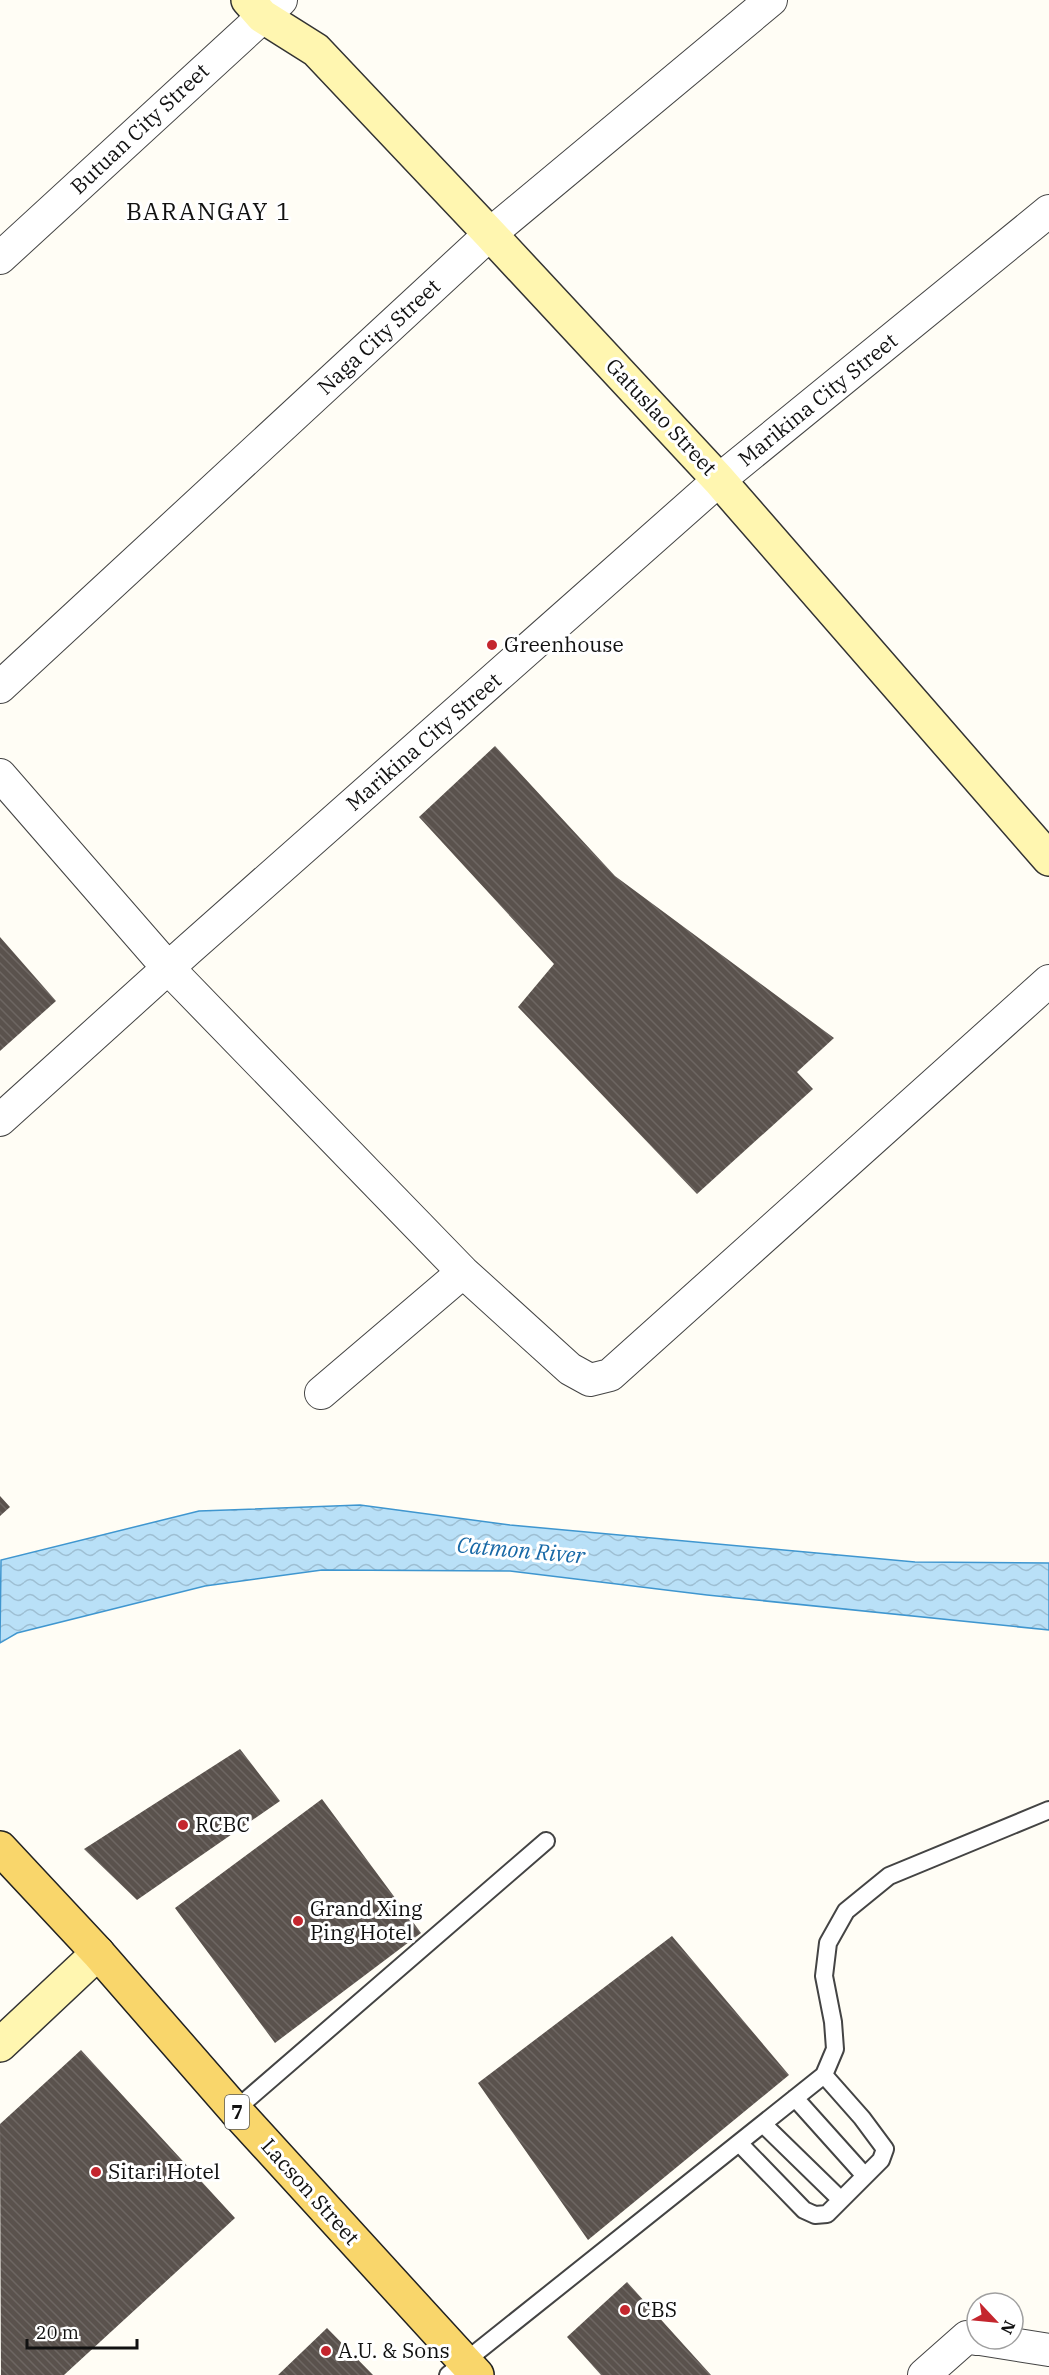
<svg xmlns="http://www.w3.org/2000/svg" width="1049" height="2375" viewBox="0 0 1049 2375" font-family="'IBM Plex Serif',serif">
<style>
.water{fill:url(#water-waves);stroke:#3f96cf;stroke-width:1.5}
.building{fill:url(#building-back-hatch)}
.lines{fill:none;stroke-linecap:round;stroke-linejoin:round}
.lane-casing{stroke:#444;stroke-width:20}
.street-casing{stroke:#444;stroke-width:34}
.secondary-casing{stroke:#333;stroke-width:36}
.primary-casing{stroke:#222;stroke-width:36}
.lane{stroke:#fff;stroke-width:16}
.street{stroke:#fff;stroke-width:32}
.secondary{stroke:#fff6b0;stroke-width:33}
.primary{stroke:#f9d66b;stroke-width:33}
.poi-dot{fill:#c4262e;stroke:#fff;stroke-width:2}
.labels{text-anchor:middle;stroke-width:6;stroke-linejoin:round;paint-order:stroke}
.shield{fill:#fff;stroke:#585858;stroke-width:1.5}
.shield-label{font-size:20px;font-weight:bold;fill:#111}
.street-label{font-size:21px;fill:#111;stroke:#fff}
.poi-label{font-size:21px;fill:#111;stroke:#fff;text-anchor:start}
.water-label{font-size:22px;font-style:italic;fill:#1768a6;stroke:#fff}
.quarter-label{font-size:24px;letter-spacing:1.5px;fill:#111;stroke:#fff}
</style>
<defs>
<pattern id="water-waves" width="16" height="10" patternUnits="userSpaceOnUse" patternTransform="scale(1.5)"><rect width="16" height="10" fill="#b9e0f7"/><path d="M0 5q4-4 8 0t8 0" fill="none" stroke="#9ebfd3"/></pattern>
<pattern id="building-back-hatch" width="6" height="6" patternUnits="userSpaceOnUse" patternTransform="scale(1.5)"><rect width="6" height="6" fill="#5a524d"/><path d="M-1 5l2 2M0 0l6 6M5-1l2 2" fill="none" stroke="#6d6662"/></pattern>
</defs>
<rect width="100%" height="100%" fill="#fffdf5"/>
<path class="water" d="M360 1505 510 1525 915 1562 1049 1563V1630L707 1595 510 1571 322 1570 205 1586 17 1633 0 1643 1 1560 199 1511Z"/>
<path class="building" d="M495 746 615 876 834 1038 797 1072 813 1089 697 1194 518 1007 554 964 419 817Z
M0 937 56 1001 0 1051Z
M0 1496 10 1507 0 1516Z
M240 1749 280 1801 137 1900 84 1849Z
M322 1799 421 1933 275 2043 175 1908Z
M672 1936 789 2075 588 2240 478 2083Z
M81 2050 235 2218 64 2375H1L0 2124Z
M627 2282 711 2375H601L567 2337Z
M327 2328 373 2375H278Z"/>
<g class="lines">
<g class="lane-casing">
<path id="lane" d="M795 2098 865 2176
M235 2110 546 1841
M763 2124 841 2200
M739 2143 804 2210 815 2215 827 2214 881 2160 885 2149 862 2118 824 2075
M448 2375 824 2075 835 2049 833 2022 824 1976 828 1943 846 1911 889 1876 1049 1810"/>
</g>
<g class="street-casing">
<path id="street" d="M0 258 281 0
M0 687 490 234 771 0
M0 775 168 968 463 1272 570 1369 590 1380 610 1375 1049 981
M0 1120 188 950 719 480 1049 211
M321 1393 463 1272
M980 2339 1049 2350
M924 2375 967 2337 977 2339"/>
</g>
<g class="secondary-casing">
<path id="secondary" d="M248 0 262 16 316 50 490 234 719 480 1049 859
M0 2045 98 1953"/>
</g>
<g class="primary-casing">
<path id="primary" d="M0 1848 98 1953 235 2110 477 2375"/>
</g>
<use href="#lane" class="lane"/>
<use href="#street" class="street"/>
<use href="#secondary" class="secondary"/>
<use href="#primary" class="primary"/>
</g>
<g class="poi-dot">
<circle cx="492" cy="645" r="6"/>
<circle cx="183" cy="1825" r="6"/>
<circle cx="298" cy="1921" r="6"/>
<circle cx="96" cy="2172" r="6"/>
<circle cx="625" cy="2310" r="6"/>
<circle cx="326" cy="2351" r="6"/>
</g>
<g class="labels">
<rect class="shield" x="225" y="2095" width="24" height="34" rx="4.5"/>
<g class="shield-label">
<text x="237" y="2119">7</text>
</g>
<g class="street-label">
<text transform="translate(140 129) rotate(-43)" y="7">Butuan City Street</text>
<text transform="translate(379 337) rotate(-43)" y="7">Naga City Street</text>
<text transform="translate(818 400) rotate(-39)" y="7">Marikina City Street</text>
<text transform="translate(661 417) rotate(47)" y="7">Gatuslao Street</text>
<text transform="translate(424 742) rotate(-41)" y="7">Marikina City Street</text>
<text transform="translate(310 2192) rotate(48)" y="7">Lacson Street</text>
</g>
<g class="poi-label">
<text x="504" y="652">Greenhouse</text>
<text x="195" y="1832">RCBC</text>
<text x="310" y="1916">Grand Xing<tspan x="310" dy="24">Ping Hotel</tspan></text>
<text x="108" y="2179">Sitari Hotel</text>
<text x="637" y="2317">CBS</text>
<text x="338" y="2358">A.U. &amp; Sons</text>
</g>
<g class="water-label">
<text transform="translate(521 1550) rotate(5)" y="8">Catmon River</text>
</g>
<g class="quarter-label">
<text x="209" y="220">BARANGAY 1</text>
</g>
</g>
<g transform="translate(995 2321) rotate(116)"><circle r="28" fill="#ffffff" stroke="#a0a0a0" stroke-width="1.5"/>
<path d="M0-4.5L10 22L0 15L-10 22Z" fill="#c4262e"/>
<text y="-9" font-size="16" font-weight="bold" text-anchor="middle" fill="#111111">N</text>
</g>
<path d="M27 2339v9h110v-9" fill="none" stroke="#111111" stroke-width="3"/>
<text x="36" y="2339" font-size="18" fill="#111111" stroke="#ffffff" stroke-width="4.5" paint-order="stroke">20 m</text>
</svg>
